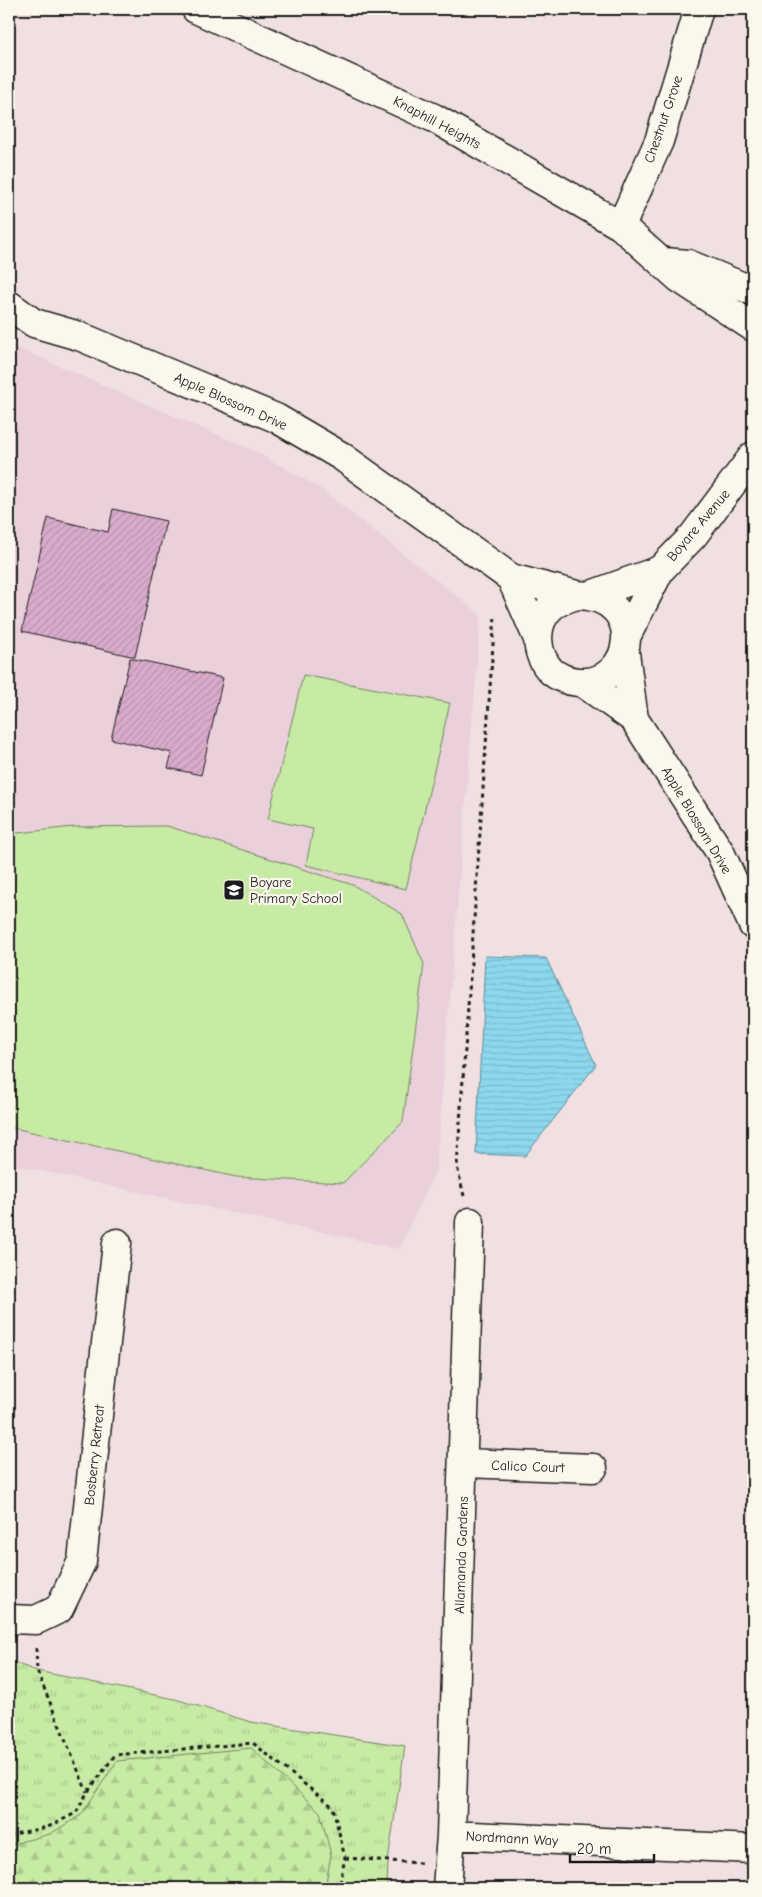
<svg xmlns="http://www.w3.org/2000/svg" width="762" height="1897" viewBox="0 0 762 1897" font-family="'Comic Neue',sans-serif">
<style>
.built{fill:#ead0db}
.grass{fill:url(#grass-tufts);stroke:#728360}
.forest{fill:url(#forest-firs);stroke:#728360}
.pitch{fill:#c7eaa4;stroke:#728360}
.water{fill:url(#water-rules);stroke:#608d9a}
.building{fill:url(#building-hatch);stroke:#1c1c1c}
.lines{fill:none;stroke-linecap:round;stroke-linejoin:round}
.minor-casing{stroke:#1c1c1c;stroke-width:31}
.path{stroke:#1c1c1c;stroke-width:3;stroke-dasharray:4 4;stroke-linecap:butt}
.minor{stroke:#fbf7ec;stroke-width:28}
.labels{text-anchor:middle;stroke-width:4.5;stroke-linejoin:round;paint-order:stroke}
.street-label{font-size:14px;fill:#1c1c1c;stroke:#fbf7ec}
.poi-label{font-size:14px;fill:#1c1c1c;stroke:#fbf7ec;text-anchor:start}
</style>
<defs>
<pattern id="grass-tufts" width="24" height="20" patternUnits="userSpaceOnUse" patternTransform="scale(1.25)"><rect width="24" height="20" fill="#c7eaa4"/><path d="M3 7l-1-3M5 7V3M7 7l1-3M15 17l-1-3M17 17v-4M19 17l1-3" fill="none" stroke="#aac88d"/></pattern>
<pattern id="forest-firs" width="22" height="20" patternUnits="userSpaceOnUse" patternTransform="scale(1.25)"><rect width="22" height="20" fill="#c7eaa4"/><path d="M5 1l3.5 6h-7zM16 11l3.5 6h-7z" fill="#aac88d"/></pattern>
<pattern id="water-rules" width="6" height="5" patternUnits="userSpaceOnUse" patternTransform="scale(1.25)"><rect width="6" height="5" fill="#8dd8ee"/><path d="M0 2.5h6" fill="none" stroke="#79b9cc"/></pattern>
<pattern id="building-hatch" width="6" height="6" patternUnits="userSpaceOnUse" patternTransform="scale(1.25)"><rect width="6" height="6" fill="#daabcc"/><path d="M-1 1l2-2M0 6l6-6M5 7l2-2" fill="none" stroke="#ba93af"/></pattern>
</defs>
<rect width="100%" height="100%" fill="#f1e0e2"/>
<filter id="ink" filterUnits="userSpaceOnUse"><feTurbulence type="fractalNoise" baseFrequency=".02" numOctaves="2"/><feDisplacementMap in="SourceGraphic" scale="10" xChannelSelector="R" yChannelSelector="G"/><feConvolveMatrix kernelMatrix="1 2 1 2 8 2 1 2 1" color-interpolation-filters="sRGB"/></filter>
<g filter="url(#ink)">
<path class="built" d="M9 344 257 452 321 489 481 615 436 1170 399 1249 9 1164Z"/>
<path class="grass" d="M9 1661 37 1671 175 1699 251 1722 405 1746 388 1861 387 1888H9Z"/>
<path class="forest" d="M251 1748 320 1812 331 1855 325 1888H9V1845L50 1834 81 1815 117 1761Z"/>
<path class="pitch" d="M303 675 450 703 406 889 306 865 313 829 268 819Z
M167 826 353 885 402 914 424 964 403 1122 343 1183 236 1177 9 1127V834L73 827Z"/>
<path class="water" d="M485 956 546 958 596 1065 525 1156 476 1154Z"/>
<path class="building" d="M113 509 166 521 135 657 22 631 48 518 108 532Z
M9 645 13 646 9 666Z
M130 658 223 678 201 775 168 768 172 753 111 739Z"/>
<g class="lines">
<g class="minor-casing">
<path id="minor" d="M196 9 434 118 621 226 679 278 753 327
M621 226 659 141 699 9
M664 262 688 264 753 291
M9 305 34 323 79 336 276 418 341 456 511 578 577 595
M511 578 538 639
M577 595C649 596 635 687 578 682 568 681 559 678 551 671 535 654 533 625 550 608 557 601 567 598 577 595Z
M591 595 660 570
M626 637 660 570 693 536 753 456
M625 653 634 719
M582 682 634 719 720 852 753 925
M464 1463 593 1468
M9 1619 36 1620 59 1609 82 1561 117 1243
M451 1835 753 1849
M447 1888 451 1835 470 1222"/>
</g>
<path class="path" d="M464 1196 457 1166 495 615
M36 1648 37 1671 87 1792
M9 1835 48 1827 76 1813 87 1793 115 1755 253 1743 333 1807 345 1858 339 1888
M345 1858 421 1863"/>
<use href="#minor" class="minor"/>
</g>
</g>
<defs>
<g id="school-square" transform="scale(1.125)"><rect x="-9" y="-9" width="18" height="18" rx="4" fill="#1c1c1c" stroke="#fbf7ec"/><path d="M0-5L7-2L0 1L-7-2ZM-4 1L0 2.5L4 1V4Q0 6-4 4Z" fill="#fff"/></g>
</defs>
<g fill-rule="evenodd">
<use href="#school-square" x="234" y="890"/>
</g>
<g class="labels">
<g class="street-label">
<text transform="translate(663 119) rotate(-71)" y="5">Chestnut Grove</text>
<text transform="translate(437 122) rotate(28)" y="5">Knaphill Heights</text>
<text transform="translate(231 401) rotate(24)" y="5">Apple Blossom Drive</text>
<text transform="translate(698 525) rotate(-50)" y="5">Boyare Avenue</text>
<text transform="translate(697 820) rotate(59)" y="5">Apple Blossom Drive</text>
<text transform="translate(94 1455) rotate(-84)" y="5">Bosberry Retreat</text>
<text transform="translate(528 1466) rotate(2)" y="5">Calico Court</text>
<text transform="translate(461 1555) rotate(-88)" y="5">Allamanda Gardens</text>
<text transform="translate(512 1838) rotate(3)" y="5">Nordmann Way</text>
</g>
<g class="poi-label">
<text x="250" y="887">Boyare<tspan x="250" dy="16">Primary School</tspan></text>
</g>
</g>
<rect width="762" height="1897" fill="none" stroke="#fbf7ec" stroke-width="30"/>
<rect x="15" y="15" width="732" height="1867" fill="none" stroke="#1c1c1c" stroke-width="2" filter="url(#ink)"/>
<path d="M570 1854v8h84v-8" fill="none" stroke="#1c1c1c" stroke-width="2.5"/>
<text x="577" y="1854" font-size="15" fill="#1c1c1c" stroke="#fbf7ec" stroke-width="4" paint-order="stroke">20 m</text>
</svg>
